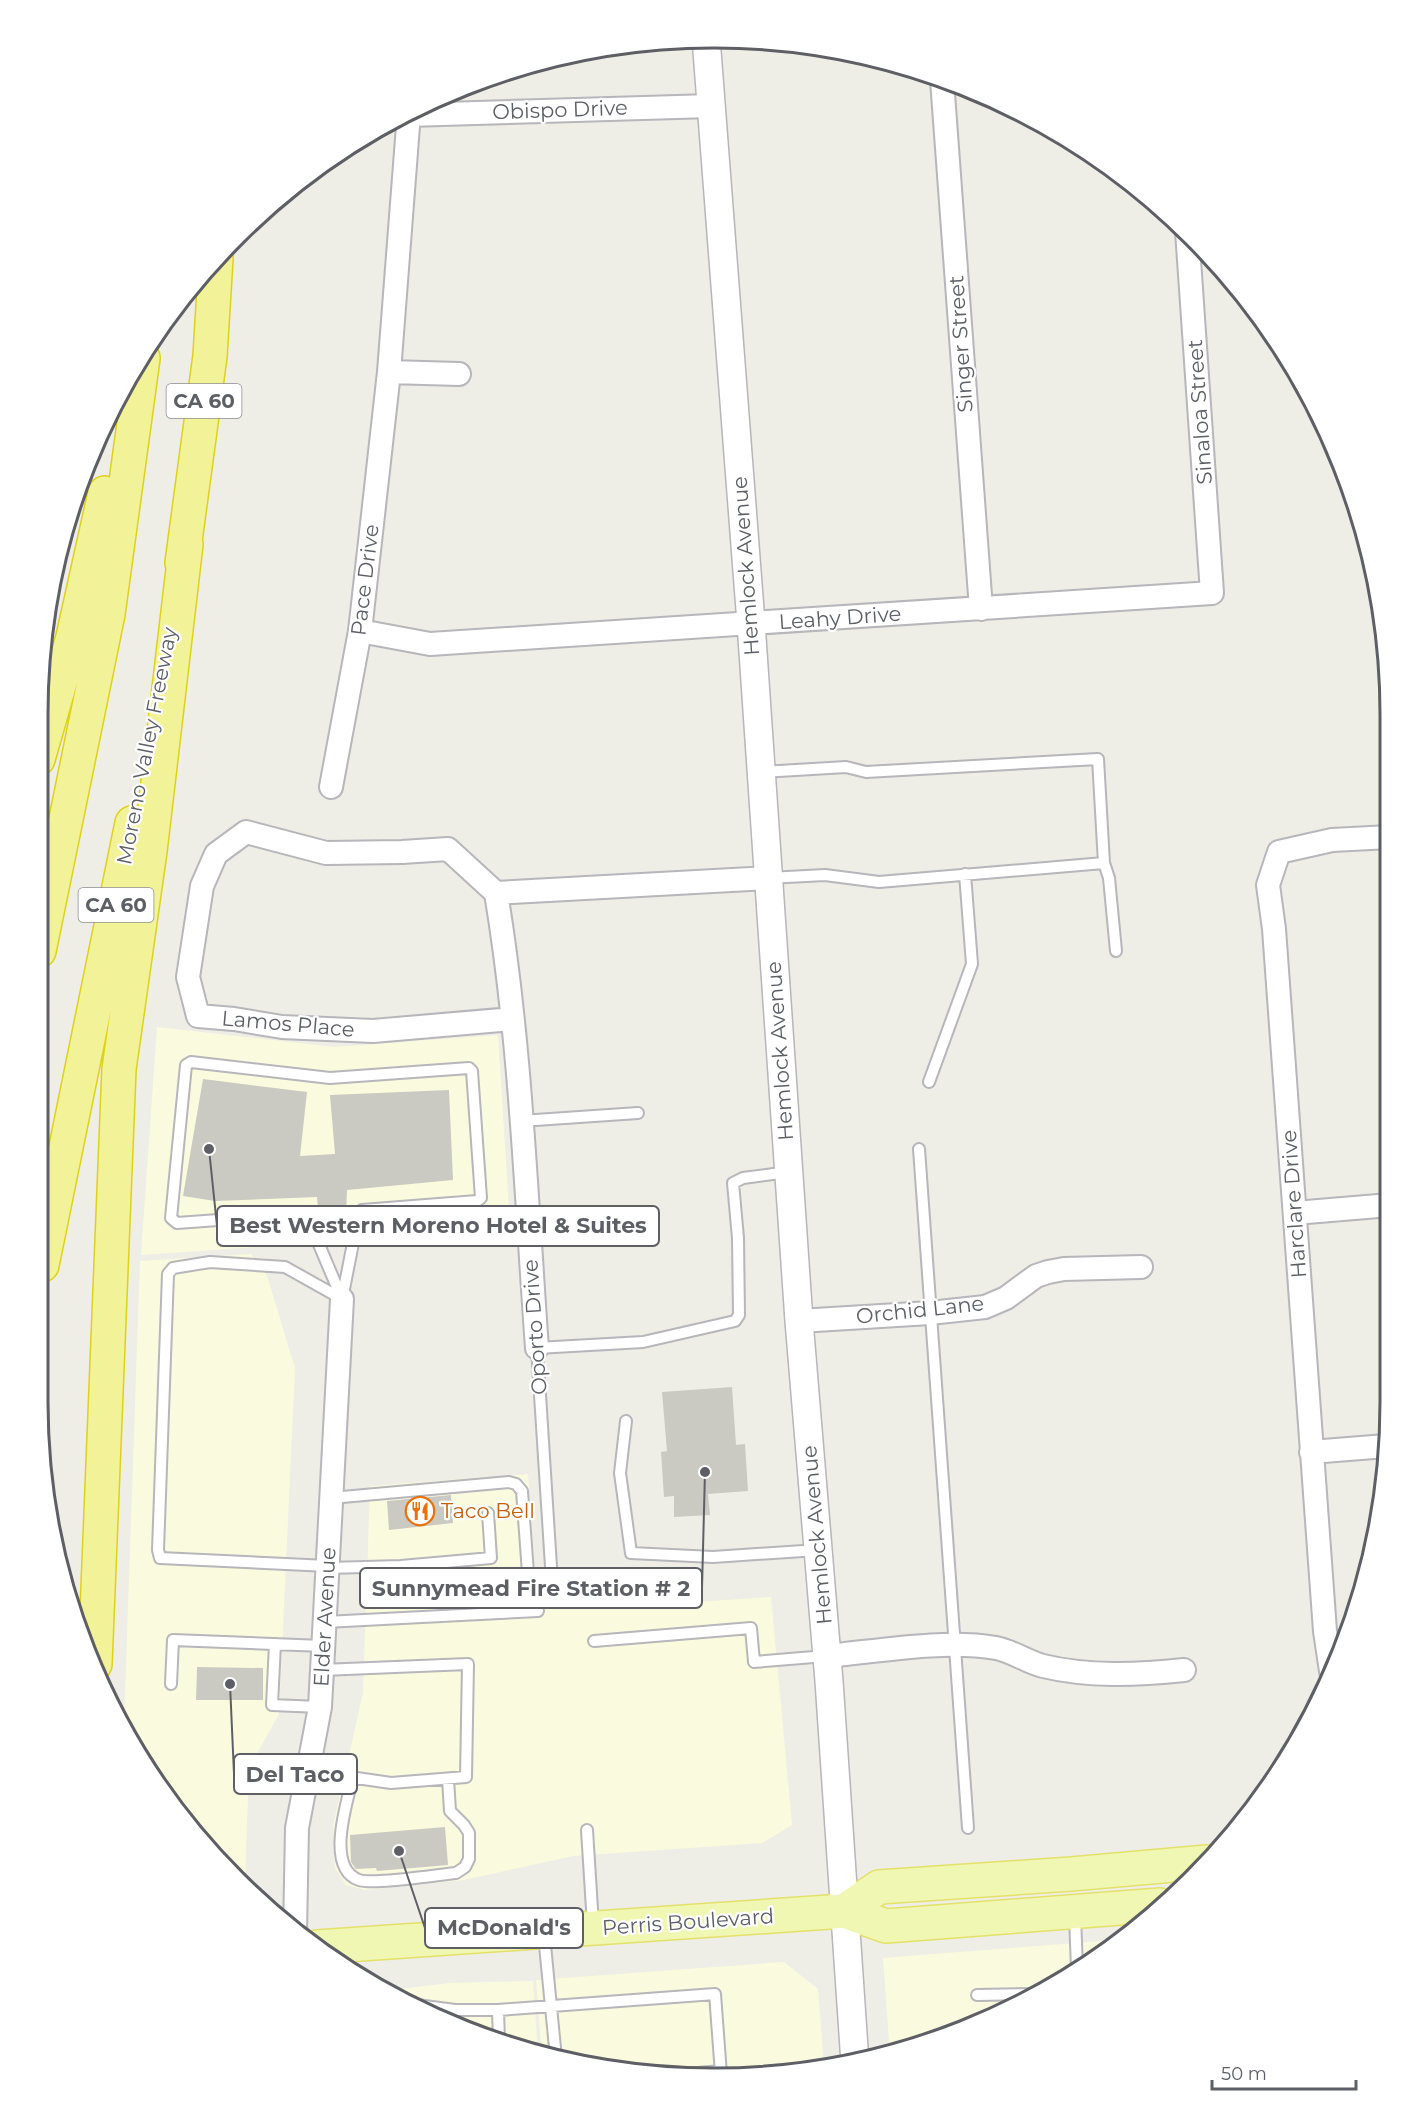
<svg xmlns="http://www.w3.org/2000/svg" width="1428" height="2116" viewBox="0 0 1428 2116" font-family="Montserrat,sans-serif">
<style>
.commercial{fill:#fafbde}
.building{fill:#cac9c2}
.lines{fill:none;stroke-linecap:round;stroke-linejoin:round}
.service-casing{stroke:#b6b6bb;stroke-width:14}
.minor-casing{stroke:#b6b6bb;stroke-width:26}
.tertiary-casing{stroke:#b6b6bb;stroke-width:30}
.primary-casing{stroke:#e3e16a;stroke-width:36}
.motorway-casing{stroke:#ddd217;stroke-width:36}
.service{stroke:#fff;stroke-width:10}
.minor{stroke:#fff;stroke-width:22}
.tertiary{stroke:#fff;stroke-width:27}
.primary{stroke:#f0f7b2;stroke-width:33}
.motorway{stroke:#f2f299;stroke-width:33}
.labels{text-anchor:middle;stroke-width:4.5;stroke-linejoin:round;paint-order:stroke}
.shield{fill:#fff;stroke:#8e8f93;stroke-width:1.5}
.shield-label{font-size:20px;font-weight:bold;fill:#5d5f65}
.street-label{font-size:21px;fill:#5d5f65;stroke:#fff}
.food-label{font-size:21px;fill:#c56008;stroke:#fff;text-anchor:start}
.rim{fill:none;stroke:#5d5f65;stroke-width:3}
.leader{fill:none;stroke:#5d5f65;stroke-width:2}
.callout-dot{fill:#5d5f65;stroke:#fff;stroke-width:2}
.callout{fill:#fff;stroke:#5d5f65;stroke-width:2}
.callout-label{font-size:22px;text-anchor:middle;font-weight:bold;fill:#5d5f65}
</style>
<rect width="100%" height="100%" fill="#eeeee6"/>
<path class="commercial" d="M157 1027 334 1047 498 1035 510 1226 368 1239 141 1255Z
M251 1254 267 1276 295 1368 279 1714 249 1768 245 1878 239 1883 152 1778 124 1723 140 1261Z
M528 1474 537 1600 590 1609 771 1597 792 1825 762 1843 573 1856 464 1880 365 1890 346 1885 335 1868 333 1826 363 1693 370 1486Z
M1114 1940 1052 1988 932 2042 890 2054 883 1958Z
M784 1962 818 1989 824 2067 669 2077 542 2056 536 1980Z
M533 1981 538 2055 455 2027 392 1990 449 1983Z"/>
<path class="building" d="M203 1079 307 1092 300 1156 335 1154 330 1095 449 1090 453 1180 347 1190 346 1216 319 1218 317 1197 215 1201 183 1196Z
M732 1387 736 1445 745 1444 748 1491 708 1494 710 1515 674 1517V1496L664 1497 661 1452 667 1451 662 1392Z
M451 1495 453 1523 389 1530 387 1501Z
M197 1667 263 1668V1700H196Z
M445 1827 448 1865 377 1871 376 1868 356 1869 351 1862 350 1835Z"/>
<g class="lines">
<g class="service-casing">
<path id="service" d="M762 772 846 767 866 772 1098 759 1104 863 879 882 825 875 768 878
M1104 863 1109 878 1116 951
M191 1062 330 1078 469 1068 472 1071 481 1198 477 1201 362 1210 359 1213 342 1299 307 1216 303 1214 177 1223 171 1218 186 1065Z
M929 1082 972 964 965 874
M521 1121 638 1113
M919 1149 968 1828
M626 1421 620 1473 631 1553 713 1557 818 1550
M331 1498 509 1482 516 1484 522 1491 528 1573 524 1585 518 1590 395 1599 386 1592 373 1567
M328 1566 160 1558 158 1550 168 1274 173 1268 210 1262 285 1267 342 1299
M328 1568 401 1566 491 1558 488 1513
M552 1582 537 1348 643 1342 735 1321 739 1315 738 1238 733 1183 743 1178 788 1172
M325 1622 538 1611
M594 1641 751 1628 754 1662 826 1656
M275 1644 272 1705 320 1707
M171 1684 173 1640 323 1646
M309 1768 343 1776 391 1783 466 1777 468 1664 322 1670
M353 1777C347 1802 325 1868 359 1880 374 1885 436 1875 456 1873L465 1867 469 1859V1833L464 1825 450 1811 448 1779
M587 1830 593 1925
M1075 1916 1077 1969
M544 1935 556 2058
M977 1995 1039 1994
M417 2005 455 2010H498
M499 2042 498 2010 715 1994 721 2074
M663 2076 721 2071"/>
</g>
<g class="minor-casing">
<path id="minor" d="M942 80 981 609
M409 115 711 106
M389 372 459 374
M360 631 430 644 1212 593 1187 231
M331 787 360 631 389 372 409 113
M496 893C521 1043 526 1197 537 1348
M512 1019 373 1031 282 1027 234 1019 198 1016 188 977 202 886 216 854 246 832 326 853 402 852 448 849 496 893 768 878
M1295 1213 1390 1205
M799 1321 930 1313 985 1307 1006 1298 1036 1276 1048 1272 1064 1269 1141 1267
M1311 1452 1386 1446
M827 1656C879 1651 945 1639 996 1648 1012 1651 1027 1662 1043 1666 1089 1677 1137 1675 1184 1670
M1331 1671 1325 1631 1274 929 1268 885 1279 852 1332 840 1390 837
M295 1932 297 1828 320 1707 342 1299"/>
</g>
<g class="tertiary-casing">
<path id="tertiary" d="M706 38 751 623 799 1321 829 1681 855 2063"/>
</g>
<g class="primary-casing">
<path id="primary" d="M844 1911 879 1887 1071 1874 1207 1862
M317 1947 844 1911 886 1926 1160 1905"/>
</g>
<g class="motorway-casing">
<path id="motorway" d="M182 563 210 356 216 258
M38 759 73 637 105 493
M39 951 108 614 143 358
M42 1265 132 823
M95 1664 119 1069 150 851 186 544"/>
</g>
<use href="#service" class="service"/>
<use href="#minor" class="minor"/>
<use href="#tertiary" class="tertiary"/>
<use href="#primary" class="primary"/>
<use href="#motorway" class="motorway"/>
</g>
<defs>
<g id="restaurant-ring" transform="scale(1.5)"><circle r="9.5" fill="#fff" stroke="#e8710a" stroke-width="1.5"/><path d="M-5-6h1v4h1v-4h1v4h1v-4h1v5L-1.5 .5V6h-2V.5L-5-1ZM5-6V6H3V1.5H1.5Q1.5-4 5-6Z" fill="#e8710a"/></g>
</defs>
<g fill-rule="evenodd">
<use href="#restaurant-ring" x="420" y="1511"/>
</g>
<g class="labels">
<g class="shield">
<rect x="166.5" y="384" width="75" height="34" rx="4.5"/>
<rect x="78.5" y="888" width="75" height="34" rx="4.5"/>
</g>
<g class="shield-label">
<text x="204" y="408">CA 60</text>
<text x="116" y="912">CA 60</text>
</g>
<g class="street-label">
<text transform="translate(560 110) rotate(-2)" y="7">Obispo Drive</text>
<text transform="translate(961 344) rotate(-94)" y="7">Singer Street</text>
<text transform="translate(1200 412) rotate(-94)" y="7">Sinaloa Street</text>
<text transform="translate(746 566) rotate(-94)" y="7">Hemlock Avenue</text>
<text transform="translate(365 580) rotate(-83)" y="7">Pace Drive</text>
<text transform="translate(840 618) rotate(-4)" y="7">Leahy Drive</text>
<text transform="translate(147 746) rotate(-79)" y="7">Moreno Valley Freeway</text>
<text transform="translate(288 1024) rotate(5)" y="7">Lamos Place</text>
<text transform="translate(780 1051) rotate(-94)" y="7">Hemlock Avenue</text>
<text transform="translate(1294 1204) rotate(-94)" y="7">Harclare Drive</text>
<text transform="translate(920 1310) rotate(-6)" y="7">Orchid Lane</text>
<text transform="translate(535 1327) rotate(-94)" y="7">Oporto Drive</text>
<text transform="translate(817 1535) rotate(-95)" y="7">Hemlock Avenue</text>
<text transform="translate(325 1617) rotate(-87)" y="7">Elder Avenue</text>
<text transform="translate(688 1922) rotate(-4)" y="7">Perris Boulevard</text>
</g>
<g class="food-label">
<text x="441" y="1518">Taco Bell</text>
</g>
</g>
<path d="M0 0H1428V2116H0ZM714 48H714A666 666 0 0 1 1380 714V1402A666 666 0 0 1 714 2068H714A666 666 0 0 1 48 1402V714A666 666 0 0 1 714 48Z" fill="#fff" fill-rule="evenodd"/>
<path class="rim" d="M714 48H714A666 666 0 0 1 1380 714V1402A666 666 0 0 1 714 2068H714A666 666 0 0 1 48 1402V714A666 666 0 0 1 714 48Z"/>
<path class="leader" d="M209 1149L217 1226M705 1472L702 1588M230 1684L234 1774M399 1851L425 1928"/>
<g class="callout-dot">
<circle cx="209" cy="1149" r="6"/>
<circle cx="705" cy="1472" r="6"/>
<circle cx="230" cy="1684" r="6"/>
<circle cx="399" cy="1851" r="6"/>
</g>
<g class="callout">
<rect x="217" y="1206" width="442" height="40" rx="6"/>
<rect x="360" y="1568" width="342" height="40" rx="6"/>
<rect x="234" y="1754" width="123" height="40" rx="6"/>
<rect x="425" y="1908" width="158" height="40" rx="6"/>
</g>
<g class="callout-label">
<text x="438" y="1233">Best Western Moreno Hotel &amp; Suites</text>
<text x="531" y="1596">Sunnymead Fire Station # 2</text>
<text x="295" y="1782">Del Taco</text>
<text x="504" y="1935">McDonald's</text>
</g>
<path d="M1212 2080v9h144v-9" fill="none" stroke="#5d5f65" stroke-width="3"/>
<text x="1221" y="2080" font-size="18" fill="#5d5f65" stroke="#ffffff" stroke-width="4.5" paint-order="stroke">50 m</text>
</svg>
